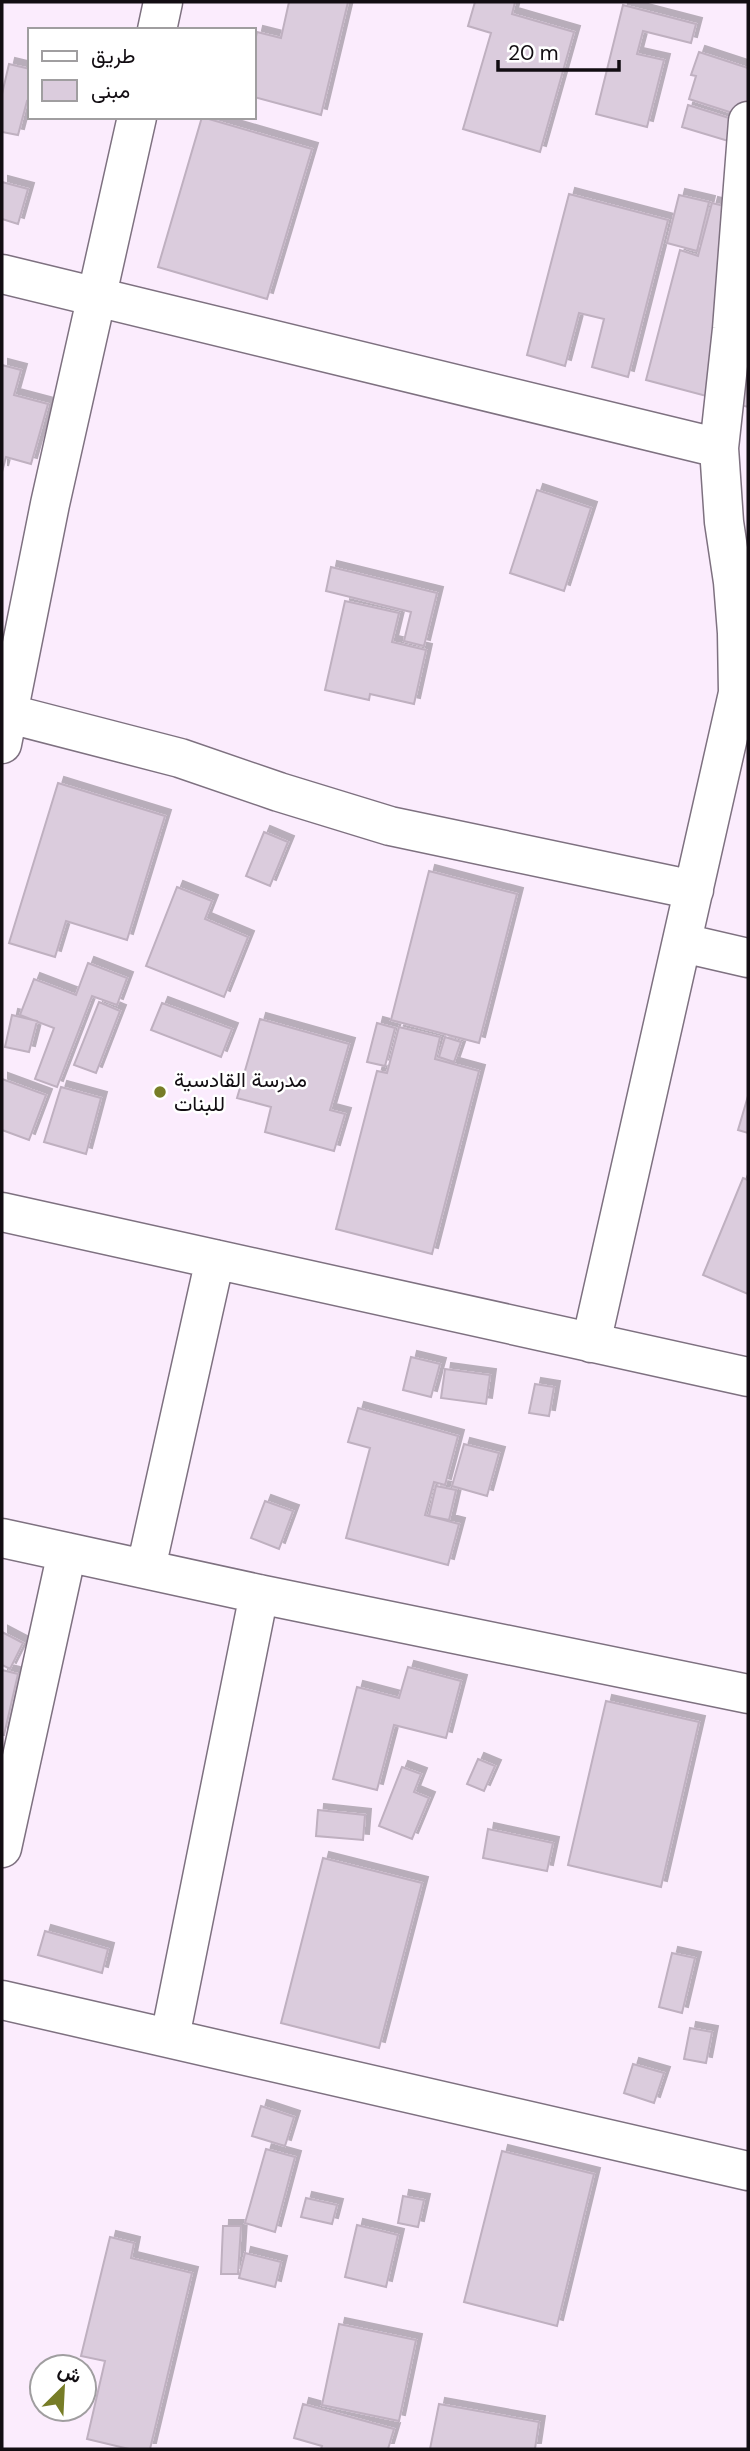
<svg xmlns="http://www.w3.org/2000/svg" width="750" height="2451" viewBox="0 0 750 2451" font-family="'DM Sans',Vazirmatn,sans-serif">
<style>
.building{fill:#dbccdd;stroke:#bfb0c0;stroke-width:2;filter:url(#shadow)}
.lines{fill:none;stroke-linecap:round;stroke-linejoin:round}
.minor-casing{stroke:#7e7180;stroke-width:41}
.minor{stroke:#fff;stroke-width:38}
.poi-dot{fill:#777d27;stroke:#fff;stroke-width:2.5}
.labels{text-anchor:middle;stroke-width:5;stroke-linejoin:round;paint-order:stroke}
.poi-label{font-size:21px;fill:#120d12;stroke:#fff;text-anchor:start}
</style>
<defs>
<filter id="shadow"><feDropShadow dx="6" dy="-6" stdDeviation="0" flood-color="#0004"/></filter>
</defs>
<rect width="100%" height="100%" fill="#fbecfd"/>
<path class="building" d="M289 2H348L321 115 254 97V45L257 32 281 38Z
M475 2H515L512 14 574 32 540 152 463 129 491 33 468 26Z
M623 5 696 24 691 43 643 31 637 54 664 60 647 127 596 114Z
M699 52 748 68V118L689 99 696 76 691 75Z
M9 64 30 69V102L27 101 18 135 2 132V94Z
M688 105 748 124V147L682 127Z
M202 117 312 149 267 299 158 267Z
M2 182 28 189 18 224 2 219Z
M569 194 668 220 628 377 592 367 604 319 579 313 565 366 527 355Z
M679 195 709 202 697 251 667 243Z
M712 203 748 212V407L646 380 680 250 698 256Z
M2 365 21 370 14 395 48 404 31 464 6 457 2 472Z
M537 490 591 508 564 591 510 573Z
M331 567 437 593 424 646 404 641 411 612 326 591Z
M345 601 399 613 392 642 426 650 414 704 370 694 369 700 325 690Z
M58 783 165 816 127 940 66 921 55 957 9 943Z
M264 832 288 842 270 886 246 876Z
M429 871 517 894 479 1043 391 1020Z
M177 887 212 901 205 919 248 937 224 997 146 966Z
M88 963 127 978 117 1005 92 996 57 1087 35 1079 54 1028 20 1015 34 979 76 995Z
M99 1002 120 1011 96 1073 74 1065Z
M162 1003 232 1029 221 1057 151 1030Z
M12 1015 37 1021 29 1052 5 1047Z
M260 1019 349 1044 330 1110 345 1114 334 1151 265 1132 271 1107 237 1098Z
M377 1023 395 1028 385 1066 367 1062Z
M399 1027 440 1037 435 1059 479 1071 432 1254 336 1229 377 1071 387 1073Z
M445 1037 461 1042 454 1062 439 1057Z
M2 1079 46 1095 29 1140 2 1130Z
M61 1087 101 1098 86 1154 44 1142Z
M748 1096V1133L738 1130Z
M743 1178 748 1180V1294L703 1275Z
M411 1357 440 1364 431 1397 403 1390Z
M445 1369 490 1375 486 1404 441 1398Z
M535 1384 554 1387 549 1416 529 1413Z
M358 1408 458 1436 445 1485 434 1482 425 1515 459 1524 448 1565 346 1538 370 1448 348 1442Z
M464 1444 499 1453 487 1496 452 1486Z
M436 1486 456 1490 449 1520 429 1516Z
M265 1501 293 1511 279 1549 251 1538Z
M2 1632 23 1643 10 1669 2 1665Z
M408 1667 461 1681 446 1738 394 1725 377 1790 333 1779 357 1687 399 1698Z
M2 1670 18 1674 4 1735H2Z
M606 1701 699 1722 661 1887 568 1865Z
M478 1759 495 1766 484 1791 467 1784Z
M402 1767 421 1774 414 1792 429 1798 412 1839 379 1826Z
M318 1810 365 1815 363 1840 316 1836Z
M488 1829 553 1843 547 1871 483 1858Z
M323 1858 422 1883 379 2048 281 2023Z
M45 1931 108 1949 102 1973 38 1955Z
M672 1953 695 1958 682 2013 659 2007Z
M690 2028 712 2032 706 2063 684 2059Z
M633 2064 664 2073 654 2103 624 2093Z
M261 2106 294 2117 285 2146 252 2136Z
M266 2149 295 2157 275 2232 245 2223Z
M502 2151 594 2174 557 2326 464 2302Z
M403 2196 424 2200 418 2227 398 2223Z
M306 2198 337 2205 332 2224 301 2217Z
M357 2225 398 2235 386 2287 345 2277Z
M223 2226H241L238 2274H221Z
M110 2237 134 2243 131 2258 192 2273 150 2449H129L87 2439 105 2361 81 2356Z
M245 2253 281 2262 275 2287 239 2278Z
M339 2324 416 2340 399 2421 322 2405Z
M303 2404 394 2429 388 2449H321L322 2446 294 2438Z
M439 2404 539 2422 535 2449H430Z"/>
<g class="lines">
<g class="minor-casing">
<path id="minor" d="M157 30 163 2
M2 274 719 448
M2 712 180 758 279 792 390 826 694 890
M2 744 50 504 137 117
M683 943 748 958
M2 1212 748 1377
M591 1343 738 693 737 633 733 582 724 522 719 448 732 329 748 121
M2 1538 259 1594 748 1694
M146 1568 215 1259
M2 1848 67 1552
M2 2000 748 2171
M170 2037 259 1594"/>
</g>
<use href="#minor" class="minor"/>
</g>
<circle class="poi-dot" cx="160" cy="1092" r="7"/>
<g class="labels">
<g class="poi-label">
<text x="174" y="1087">مدرسة القادسية<tspan x="174" dy="24">للبنات</tspan></text>
</g>
</g>
<rect width="750" height="2451" fill="none" stroke="#120d12" stroke-width="7"/>
<rect x="28" y="28" width="228" height="91" fill="#ffffff" stroke="#a09ea0" stroke-width="2"/>
<rect x="42" y="51" width="35" height="10" fill="#ffffff" stroke="#a09ea0" stroke-width="2"/>
<text x="91" y="63" font-size="21" fill="#120d12">طريق</text>
<rect x="42" y="80" width="35" height="21" fill="#dbccdd" stroke="#a09ea0" stroke-width="2"/>
<text x="91" y="98" font-size="21" fill="#120d12">مبنى</text>
<g transform="translate(63 2388) rotate(24)"><circle r="33" fill="#ffffff" stroke="#a09ea0" stroke-width="2"/>
<path d="M0-5L12 26L0 18L-12 26Z" fill="#777d27"/>
<text y="-10" font-size="19" font-weight="bold" text-anchor="middle" fill="#120d12">ش</text>
</g>
<path d="M498 60v10h121v-10" fill="none" stroke="#120d12" stroke-width="3.5"/>
<text x="508" y="60" font-size="21" fill="#120d12" stroke="#ffffff" stroke-width="5" paint-order="stroke">20 m</text>
</svg>
